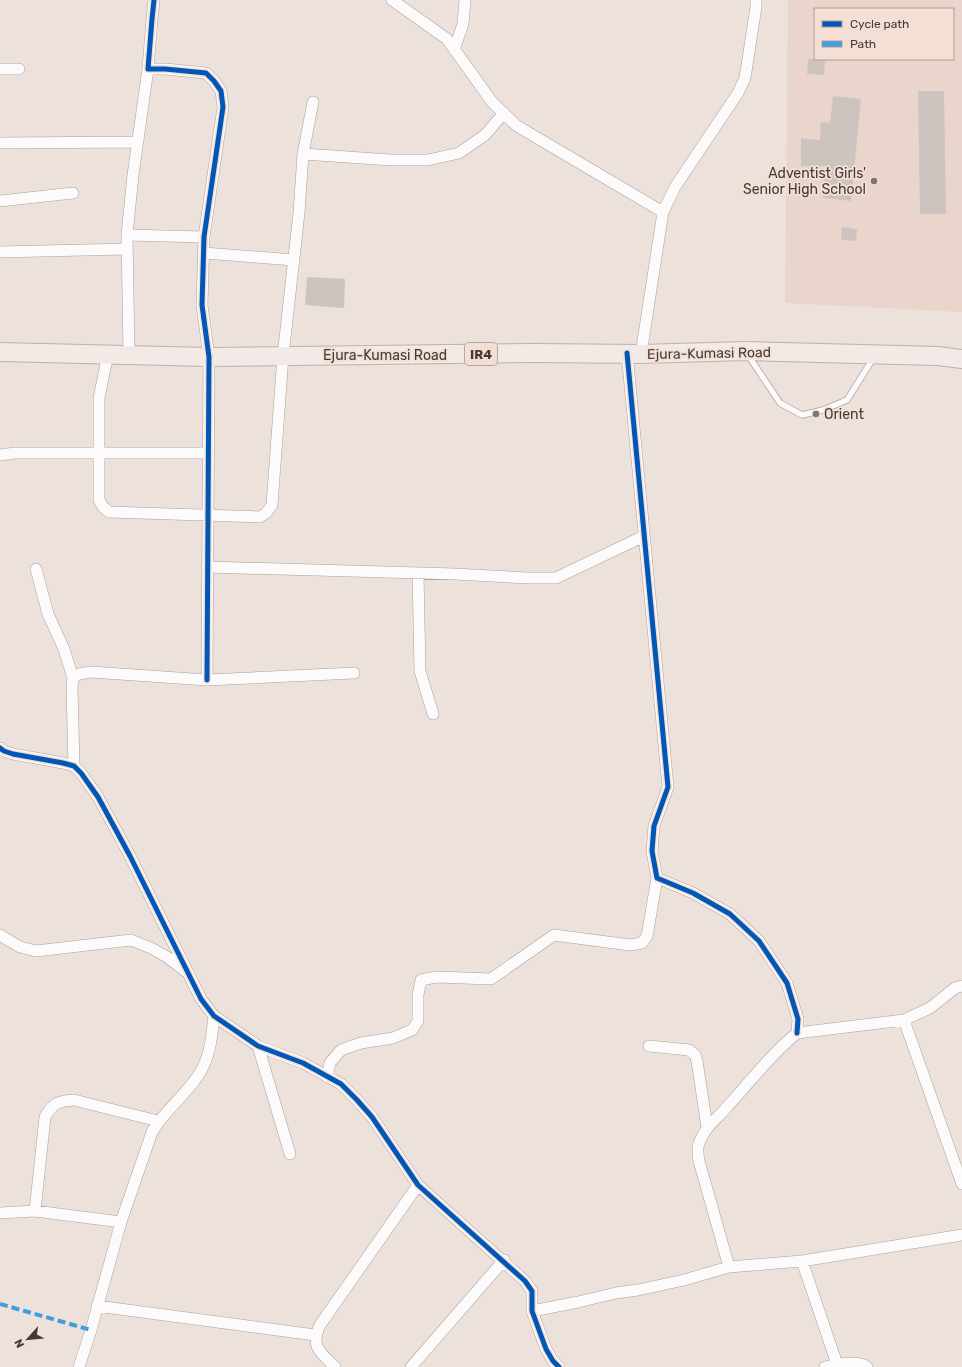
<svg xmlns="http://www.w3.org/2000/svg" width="962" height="1367" viewBox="0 0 962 1367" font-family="Rubik,sans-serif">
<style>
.built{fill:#e9d5cb;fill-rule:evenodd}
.building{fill:#cdc4c0}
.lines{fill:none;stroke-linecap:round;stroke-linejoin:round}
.service-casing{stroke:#aaa29d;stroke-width:7}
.minor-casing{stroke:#aaa29d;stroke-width:12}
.primary-casing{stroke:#bfb0a8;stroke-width:20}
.service{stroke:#fcfafa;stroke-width:5.5}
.minor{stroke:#fcfafa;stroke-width:11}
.primary{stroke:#f2eae6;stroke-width:18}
.quiet{stroke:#3f9ee2;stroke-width:4;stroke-dasharray:8 4;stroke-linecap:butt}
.cycleway-casing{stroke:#f3dfd4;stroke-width:8}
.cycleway{stroke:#0057b8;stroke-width:5}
.poi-dot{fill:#7e7570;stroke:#f3dfd4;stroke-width:1.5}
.labels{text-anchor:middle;stroke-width:3.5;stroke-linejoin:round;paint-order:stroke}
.shield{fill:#f3dfd4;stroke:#786c66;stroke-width:1}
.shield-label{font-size:13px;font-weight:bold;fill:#433b37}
.poi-label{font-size:14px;fill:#433b37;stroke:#f3dfd4;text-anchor:end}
.street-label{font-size:14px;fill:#433b37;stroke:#f3dfd4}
</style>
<rect width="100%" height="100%" fill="#ece1db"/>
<path class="built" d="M788 0H962V312L785 303ZM815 9H953V59H815Z"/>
<path class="building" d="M808 59H825L824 75 807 74Z
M918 91H944L946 214H920Z
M833 96 861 99 851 201 823 198 826 166H801V138L820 140 821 122 830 123Z
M842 227 857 229 856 241 841 240Z
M307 277 345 279 344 308 305 305Z"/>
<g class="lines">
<g class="service-casing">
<path id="service" d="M748 355 780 403 802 415 823 410 847 400 874 357"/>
</g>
<g class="minor-casing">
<path id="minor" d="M154 0 152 19 148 69H165L206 73 214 81 221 91 223 107 204 237 202 305 209 357 207 680
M392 0 447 39 492 102 517 126 663 212
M454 50 463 24 465 0
M0 69H19
M0 143 137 142
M303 154 391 160H428L459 153 485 135 504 113
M0 201 73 193
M127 235 204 237
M0 252 127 249
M204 253 294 260
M627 353 668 787 654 826 652 851 657 878 693 893 730 914 759 941 787 983 798 1019 797 1033
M108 354 99 398V500L103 507 109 512 260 517 266 513 272 505 283 356 299 213 303 154 313 102
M641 354 663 212 675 187 738 93 745 78 756 7V0
M129 355 127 235 133 175 148 69
M0 455 15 453H208
M207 567 455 574 528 578H556L644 536
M36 569 48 614 64 649 73 678
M418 573 420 671 433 714
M0 748 4 751 13 754 63 763 74 766 81 773 98 797 130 856 201 999 214 1016 258 1046 303 1063 341 1084 357 1100 372 1117 418 1185 525 1281 532 1291V1311L546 1349 553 1361 559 1367
M74 766 72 687 73 678 79 674 91 672 207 680 354 673
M0 935 20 947 36 951 131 940 151 948 167 957 185 971
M904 1020 962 1184
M258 1046 290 1154
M649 1046 689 1050 695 1055 697 1061 707 1127
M327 1077 330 1063 341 1050 361 1043 393 1038 412 1030 418 1021V995L421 980 436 977 491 979 554 935 630 945 642 943 647 936 657 878
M35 1211 45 1117C53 1103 58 1101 74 1100L158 1121
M0 1213 35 1211 121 1222
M802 1261 837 1364
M729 1267 699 1161C697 1150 697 1145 703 1135 708 1124 719 1117 727 1107 750 1082 771 1054 797 1033L904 1020 930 1008 955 988 962 986
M97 1306 315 1335
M532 1311 578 1302 616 1293 638 1290 684 1280 729 1267 802 1261 962 1235
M79 1367 91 1330 121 1222 152 1132C165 1109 193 1089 203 1067 211 1051 212 1033 214 1016
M335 1367C320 1352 310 1347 320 1325L418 1185
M411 1367 504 1260
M825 1367C836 1364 858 1360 867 1367"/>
</g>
<g class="primary-casing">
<path id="primary" d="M0 352 209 357 534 353 641 354 745 351 938 356 962 359"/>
</g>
<use href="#service" class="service"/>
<use href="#minor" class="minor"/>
<use href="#primary" class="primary"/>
<path class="quiet" d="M0 1304 91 1330"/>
<g class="cycleway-casing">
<path id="cycleway" d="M154 0 152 19 148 69H165L206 73 214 81 221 91 223 107 204 237 202 305 209 357 207 680
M627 353 668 787 654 826 652 851 657 878 693 893 730 914 759 941 787 983 798 1019 797 1033
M0 748 4 751 13 754 63 763 74 766 81 773 98 797 130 856 201 999 214 1016 258 1046 303 1063 341 1084 357 1100 372 1117 418 1185 525 1281 532 1291V1311L546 1349 553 1361 559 1367"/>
</g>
<use href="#cycleway" class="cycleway"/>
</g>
<g class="poi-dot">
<circle cx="874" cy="181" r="4"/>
<circle cx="816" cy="414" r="4"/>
</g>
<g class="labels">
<rect class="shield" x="465" y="343" width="32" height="22" rx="3"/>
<g class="shield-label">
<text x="481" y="359">IR4</text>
</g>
<g class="poi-label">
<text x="866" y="178">Adventist Girls'<tspan x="866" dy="16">Senior High School</tspan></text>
<text x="824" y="419" text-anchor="start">Orient</text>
</g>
<g class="street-label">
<text transform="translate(709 353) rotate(-1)" y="5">Ejura-Kumasi Road</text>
<text x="385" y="360">Ejura-Kumasi Road</text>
</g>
</g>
<rect x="814" y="8" width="140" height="52" fill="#f3dfd4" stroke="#ad9d95"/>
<rect x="822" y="21" width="20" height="6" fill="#0057b8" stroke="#ad9d95"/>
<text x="850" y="28" font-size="12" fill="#433b37">Cycle path</text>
<rect x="822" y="41" width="20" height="6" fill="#3f9ee2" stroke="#ad9d95"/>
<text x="850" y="48" font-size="12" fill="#433b37">Path</text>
<g transform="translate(28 1339) rotate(243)" stroke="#f3dfd4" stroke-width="3" paint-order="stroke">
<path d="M0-3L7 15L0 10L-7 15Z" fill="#433b37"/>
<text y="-6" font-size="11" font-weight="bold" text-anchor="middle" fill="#433b37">N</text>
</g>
</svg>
